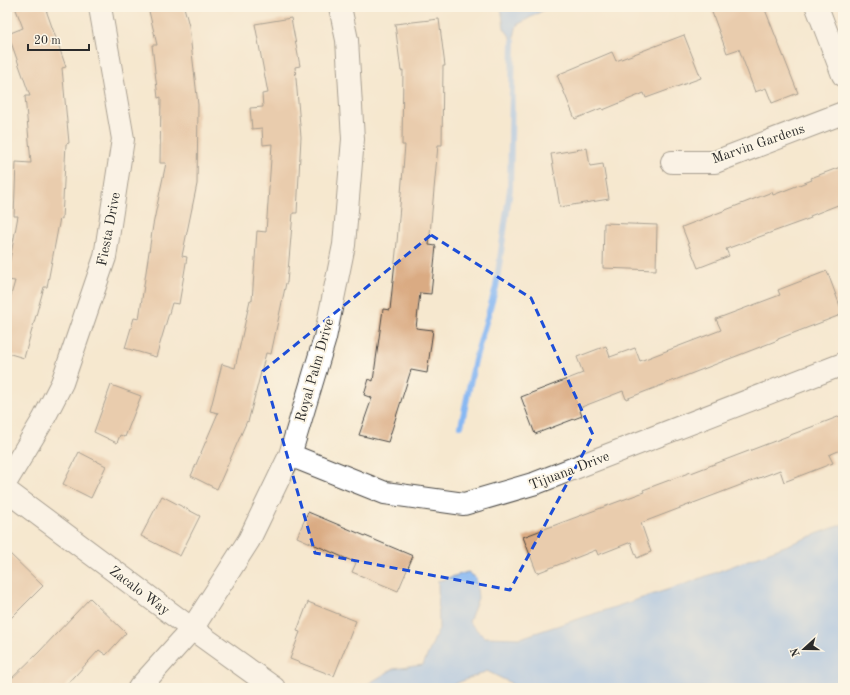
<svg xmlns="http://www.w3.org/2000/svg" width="850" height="695" viewBox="0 0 850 695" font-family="'Old Standard TT',serif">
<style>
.water{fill:#87b8f3;stroke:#59728f}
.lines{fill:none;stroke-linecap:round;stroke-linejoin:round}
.stream{stroke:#87b8f3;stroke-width:6}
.building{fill:#daab83}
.minor-casing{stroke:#494744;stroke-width:24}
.minor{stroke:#fff;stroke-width:22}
.marked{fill:none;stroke:#1d4ed8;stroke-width:3;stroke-dasharray:8 5;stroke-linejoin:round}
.labels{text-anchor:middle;stroke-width:4;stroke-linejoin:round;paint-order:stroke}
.street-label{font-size:14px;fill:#2b2b2b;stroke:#fcf5e5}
</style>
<rect width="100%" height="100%" fill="#fcf5e5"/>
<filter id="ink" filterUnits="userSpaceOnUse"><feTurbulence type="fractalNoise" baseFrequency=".025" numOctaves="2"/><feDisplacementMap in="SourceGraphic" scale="8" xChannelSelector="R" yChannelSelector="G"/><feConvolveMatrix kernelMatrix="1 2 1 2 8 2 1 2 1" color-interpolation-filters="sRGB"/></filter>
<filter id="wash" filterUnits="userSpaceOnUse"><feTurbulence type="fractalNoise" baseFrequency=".012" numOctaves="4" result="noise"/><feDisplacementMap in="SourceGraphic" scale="16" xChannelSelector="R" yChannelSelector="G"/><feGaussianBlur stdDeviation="0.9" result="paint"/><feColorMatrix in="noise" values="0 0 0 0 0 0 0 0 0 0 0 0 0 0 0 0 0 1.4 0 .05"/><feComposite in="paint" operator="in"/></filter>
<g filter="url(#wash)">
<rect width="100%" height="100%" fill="#f6e8cf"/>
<path class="water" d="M501 7H549L517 25 513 41 504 28Z
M843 524V688H512L511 683 487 671 445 688H361L393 669 423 665 439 629 438 581 468 572 476 578 478 598 469 622 484 637 520 638 688 583Z"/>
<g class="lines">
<path class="stream" d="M461 426 475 360 496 287 510 189 513 41"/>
</g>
<g id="blocks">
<path class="building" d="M15 7H45L66 67 62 68 69 143 66 144 62 219 60 218 47 287H44L24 358 7 353V309L15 281 7 280V276L18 216H14L16 162 31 163 25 96H30L8 34 23 28Z
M148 7H184L189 26 198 105 197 184 182 256 187 257 179 304 172 303 156 357 125 348 134 318 139 319 153 225 166 163H160L161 97 158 98 152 45H157Z
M710 7H764L798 93 772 103 766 88 755 92 739 49 727 53Z
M291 18 300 66 295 67 301 137 297 213H293L287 283H286L271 354 266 353 248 422 247 421 217 489 191 476 218 413 210 411 222 364 235 368 250 300 252 301 257 231 266 232 272 144 263 145 262 128 252 129 250 108 263 107 262 94 268 93 255 24Z
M439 19 445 66H443L442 145H438L429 245 436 246 431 294 420 293 416 328 433 330 427 373 411 370 388 442 359 435 372 398 364 395 369 379 373 381 383 309 390 310 397 242 405 145H402L403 70 401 71 395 24Z
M684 35 701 78 646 98 644 93 603 110 602 108 575 119 557 75 612 52 616 61Z
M587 148 590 166 603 164 609 199 560 207 551 154Z
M843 166V203L810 216 811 218 726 249 729 256 698 268 682 227 772 192 773 195 812 180 811 178Z
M604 223 657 225 656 270 603 268Z
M827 271 843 314 778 339V340L626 399 623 391 579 408 582 416 535 434 521 397 583 373 577 357 606 346 610 357 635 348 640 361 721 330 716 319 780 295 778 290Z
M111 385 141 396 125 437 120 435 117 443 94 432Z
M843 415V449L829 455 833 463 784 482 780 470 641 523 651 552 637 558 631 542 598 555 596 550 537 573 523 537 644 492 643 490 691 472V473Z
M79 452 106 466 91 498 63 484Z
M162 496 200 516 180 556 141 536Z
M308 512 413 556 398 591 352 572 356 563 297 537Z
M7 551 43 586 7 622Z
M90 598 126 633 106 655 99 650 64 688H7V683L39 652Z
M308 602 356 621 334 676 290 659 300 632 297 631Z"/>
</g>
</g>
<g filter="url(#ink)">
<use href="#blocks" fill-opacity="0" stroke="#494744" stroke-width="1"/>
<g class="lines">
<g class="minor-casing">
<path id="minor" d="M817 7 843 75
M672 162H715L843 113
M290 455 385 493 464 504 536 483 843 364
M7 480 43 420 62 383 105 257 123 139 100 7
M7 491 192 629 274 688
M139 688 192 629 249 540 290 455 325 338 344 245 353 139 347 40 340 7"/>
</g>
<use href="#minor" class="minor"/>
</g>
</g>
<path d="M0 0H850V695H0ZM431 235 531 298 593 435 510 590 315 553 263 371Z" fill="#f6e8cf" fill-opacity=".55" fill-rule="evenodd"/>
<path class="marked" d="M431 235 531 298 593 435 510 590 315 553 263 371Z"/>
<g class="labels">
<g class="street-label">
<text transform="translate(758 143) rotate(-19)" y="5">Marvin Gardens</text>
<text transform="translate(108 229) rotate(-79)" y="5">Fiesta Drive</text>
<text transform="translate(314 370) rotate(-74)" y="5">Royal Palm Drive</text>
<text transform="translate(569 470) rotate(-21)" y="5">Tijuana Drive</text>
<text transform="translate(140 590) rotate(37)" y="5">Zacalo Way</text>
</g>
</g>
<rect width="850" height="695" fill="none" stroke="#fcf5e5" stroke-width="24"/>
<g transform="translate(804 649) rotate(249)" stroke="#fcf5e5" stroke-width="3" paint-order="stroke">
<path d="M0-3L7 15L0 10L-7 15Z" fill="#2b2b2b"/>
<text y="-6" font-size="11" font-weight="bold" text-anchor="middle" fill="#2b2b2b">N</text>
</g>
<path d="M28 44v6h61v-6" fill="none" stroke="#2b2b2b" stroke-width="2"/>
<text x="34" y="44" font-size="12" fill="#2b2b2b" stroke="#fcf5e5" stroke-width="3" paint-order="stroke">20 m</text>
</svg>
